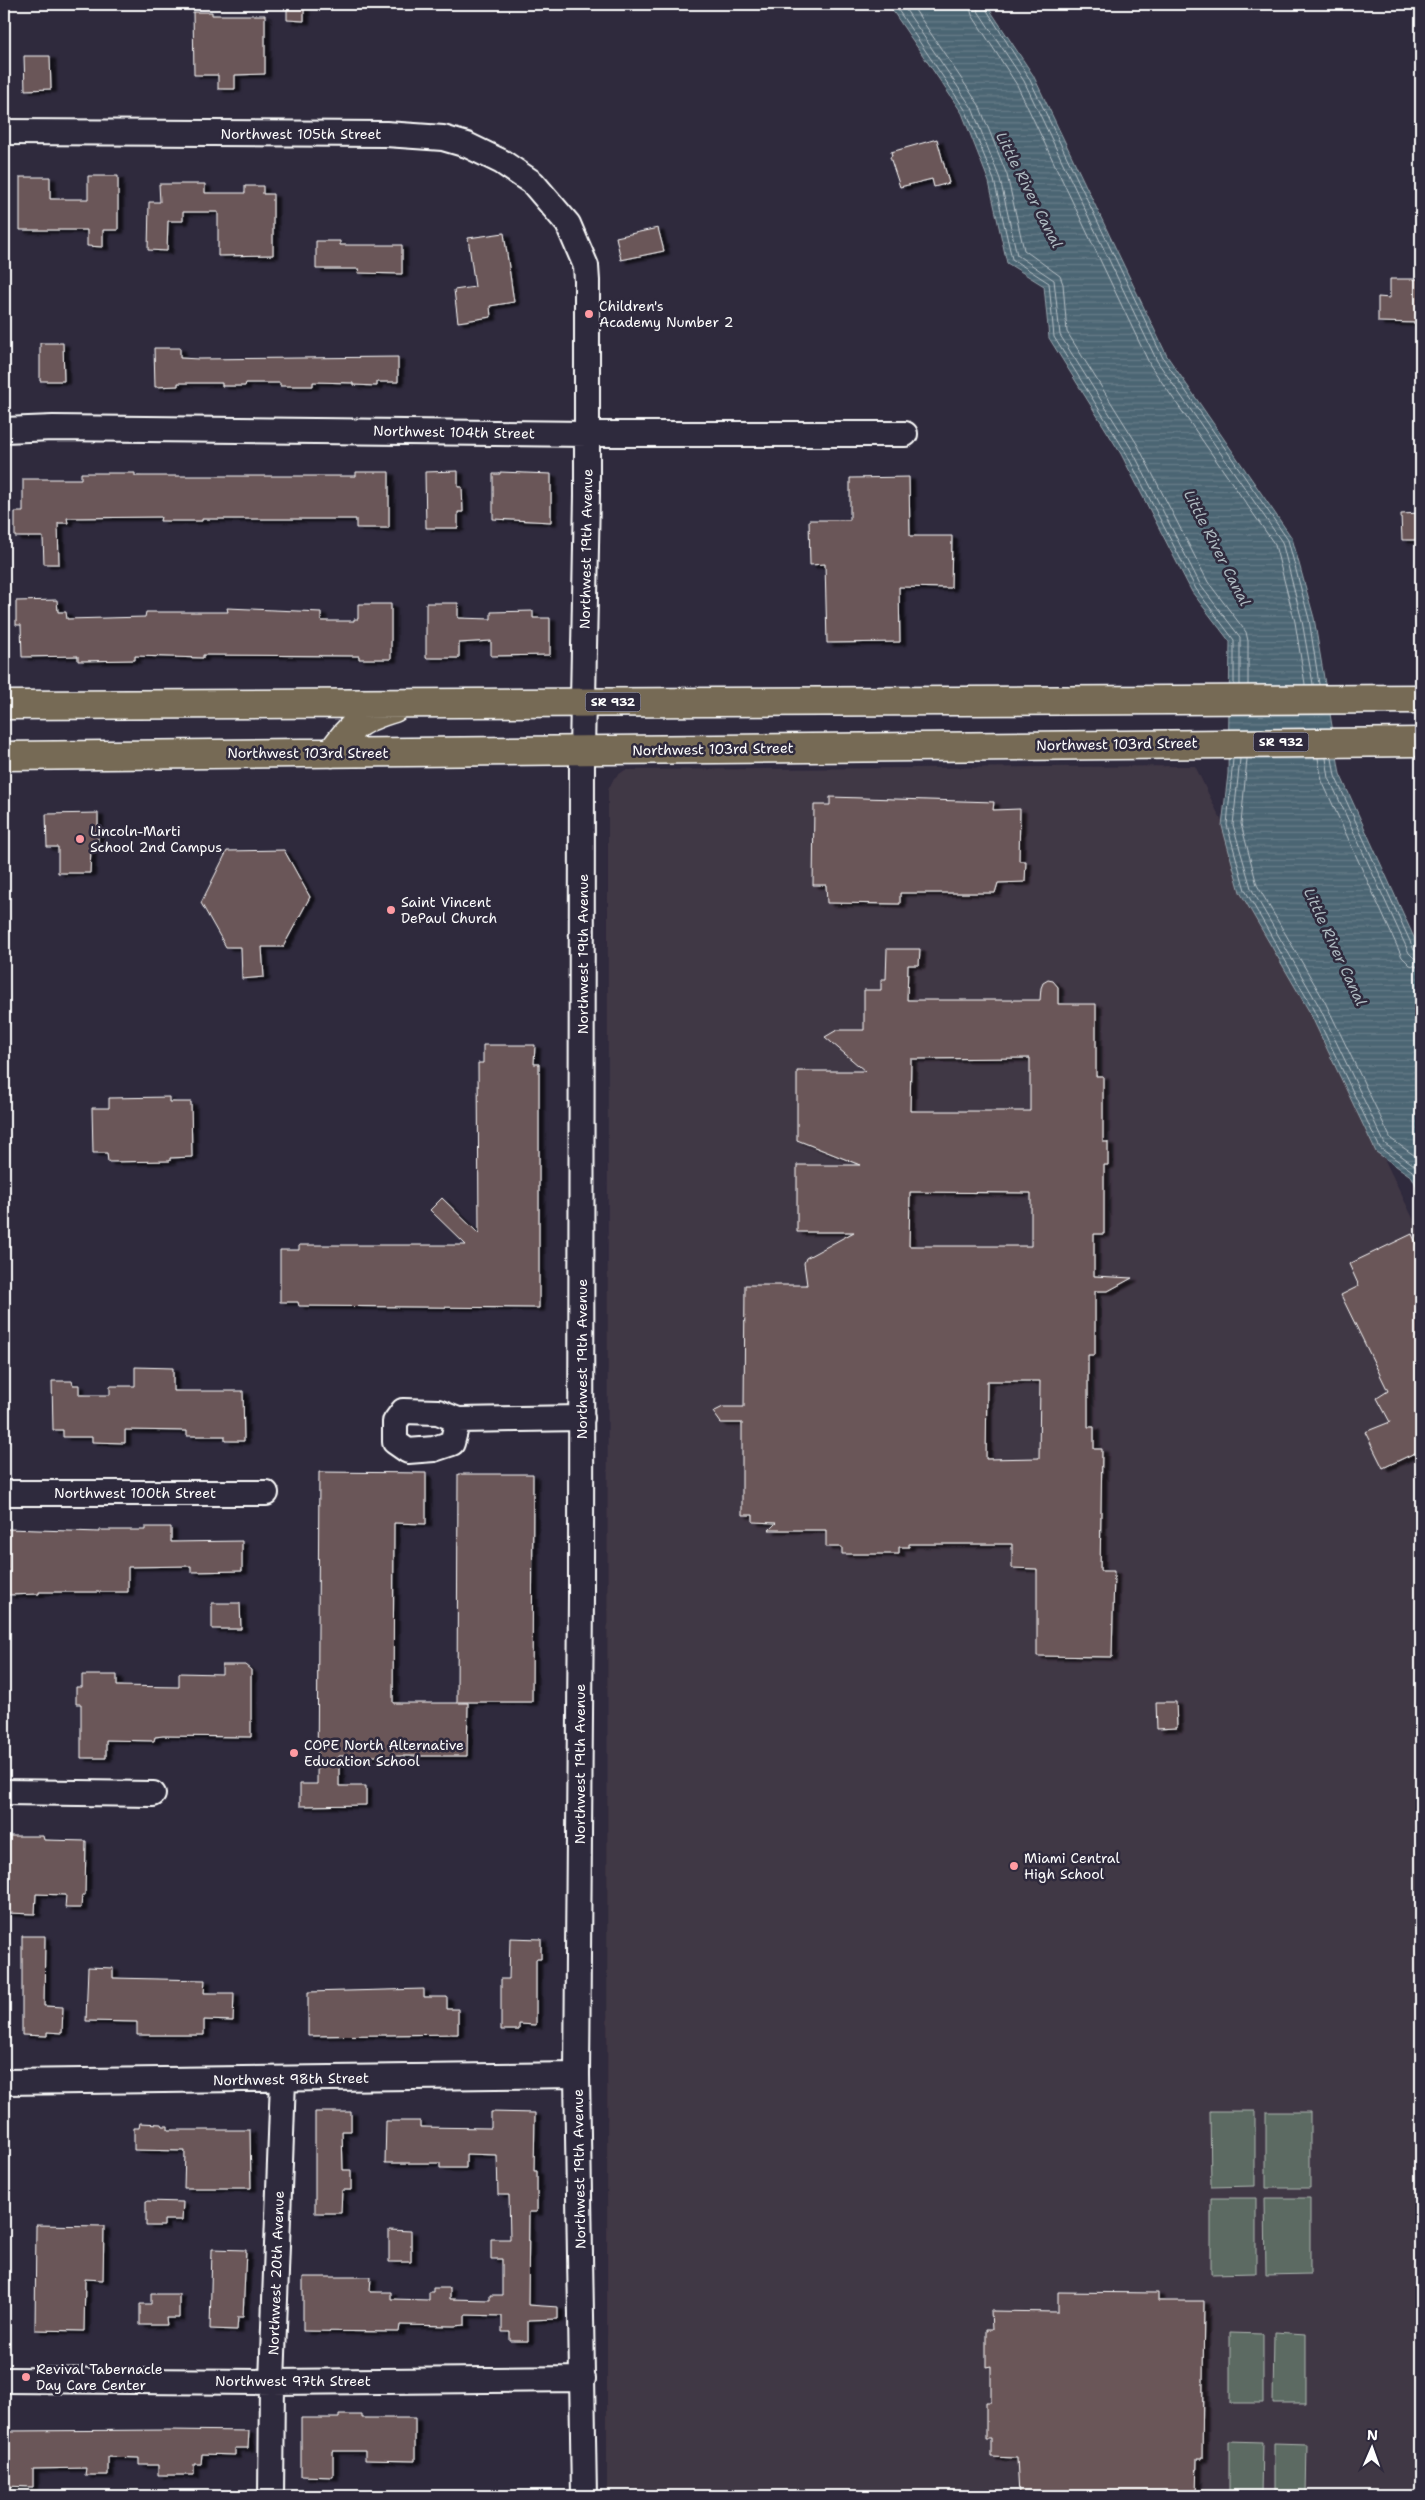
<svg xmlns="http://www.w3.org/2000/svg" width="1425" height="2500" viewBox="0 0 1425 2500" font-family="'Shantell Sans',sans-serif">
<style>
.built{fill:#413745}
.pitch{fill:#5b6b62;stroke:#adb5b0}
.water{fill:url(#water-rules);stroke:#94a3ab}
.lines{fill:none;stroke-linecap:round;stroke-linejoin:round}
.shore{stroke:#b7c1c7;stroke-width:1}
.building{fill:#6a5658;stroke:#fff;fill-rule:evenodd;filter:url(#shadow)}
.minor-casing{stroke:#fff;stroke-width:28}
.primary-casing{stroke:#fff;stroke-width:31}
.minor{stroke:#2f2a3d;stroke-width:24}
.primary{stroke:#766a55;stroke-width:28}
.poi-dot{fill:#ff9aa2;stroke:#2f2a3d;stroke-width:2}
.labels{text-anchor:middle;stroke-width:5;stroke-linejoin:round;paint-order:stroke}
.shield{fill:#2f2a3d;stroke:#c1bfc5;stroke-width:1}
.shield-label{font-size:12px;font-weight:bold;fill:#fff}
.street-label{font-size:14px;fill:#fff;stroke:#2f2a3d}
.poi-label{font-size:14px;fill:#fff;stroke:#2f2a3d;text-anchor:start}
.water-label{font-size:15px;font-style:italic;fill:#aebac0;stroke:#2f2a3d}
</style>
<defs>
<pattern id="water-rules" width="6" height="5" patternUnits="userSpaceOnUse" patternTransform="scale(1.25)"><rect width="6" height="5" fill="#4c6573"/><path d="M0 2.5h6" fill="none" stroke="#677c88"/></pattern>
<filter id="shadow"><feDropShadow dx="5.5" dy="3" stdDeviation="1" flood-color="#0009"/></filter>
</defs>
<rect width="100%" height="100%" fill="#2f2a3d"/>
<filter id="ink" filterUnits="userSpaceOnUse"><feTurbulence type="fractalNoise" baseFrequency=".02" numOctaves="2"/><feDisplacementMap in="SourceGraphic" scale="10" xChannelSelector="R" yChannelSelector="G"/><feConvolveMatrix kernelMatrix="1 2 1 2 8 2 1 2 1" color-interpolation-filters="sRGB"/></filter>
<g filter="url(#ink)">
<path class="built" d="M1195 766 1421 1235V2496H607L608 790 614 778 625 770Z"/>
<path class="pitch" d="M1210 2111H1255V2186L1211 2187Z
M1266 2112H1310V2188H1266Z
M1211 2198H1256V2273L1211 2274Z
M1265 2198H1310V2274L1266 2275Z
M1274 2332 1306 2334V2403H1273Z
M1230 2333 1263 2334V2403H1230Z
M1229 2441 1262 2442 1261 2496H1229Z
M1274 2443 1307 2444 1306 2496H1274Z"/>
<path class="water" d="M888 4H986L1033 75 1167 356 1292 538 1314 618 1340 774 1421 953V1195L1412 1177 1376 1152 1309 1011 1240 892 1222 826 1228 774 1230 642 1192 592 1121 454 1049 338 1044 286 1007 263 989 182 962 113Z"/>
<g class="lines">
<path class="shore" d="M894 4 966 111 994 180 1012 259 1049 283 1054 337 1125 451 1196 589 1234 640V685
M902 4 972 108 1000 179 1017 255 1054 280 1060 335 1131 448 1201 586 1240 637V685
M911 4 979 105 1007 175 1024 250 1060 276 1063 284 1067 332 1137 444 1208 582 1246 632 1248 641V685
M969 4 972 15 1017 85 1150 365 1275 545 1295 622 1305 684
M976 4 978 11 1024 81 1157 361 1282 542 1302 621 1313 684
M983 4 1029 78 1163 358 1288 540 1309 619 1319 684
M1318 758 1322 781 1402 957 1410 965 1421 968
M1326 758 1329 778 1409 953 1414 958 1421 960
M1332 758 1335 776 1414 950 1421 954
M1233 759 1227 825 1245 890 1313 1009 1380 1148 1415 1173 1421 1184
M1240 759 1233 825 1251 888 1319 1006 1385 1144 1421 1170
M1247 759 1241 824 1257 885 1325 1002 1391 1139 1421 1160"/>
</g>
<path class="building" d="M287 4H304V21L287 20Z
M193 12H212V15H265V74L235 75V89H218V75H194Z
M24 56H50L51 89 25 90Z
M937 139 949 183 934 187 932 179 900 187 890 157 892 156 891 152Z
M88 176H118V230H103V247L87 246V230H20V177H50V199H88Z
M159 184H205V193H245V186H263V194H273V255L218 256V212H183V221H168L167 251 148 250 149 202H160Z
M658 228 664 251 621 260 616 237Z
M504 233 514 302 490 306 491 317 458 322 454 290 475 287 468 238Z
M316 241H340V245H402V274L358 273 359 269H316Z
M1390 279H1421V323L1378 322V297L1390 298Z
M40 343H63L64 381H40Z
M154 348H180V358L199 359 398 357V382H377V386L353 385V383L313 382V386H280V383H246L245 386H222V383H178V386L155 387Z
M458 471V487H462L463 512H458V528H426L425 472Z
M356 472H389V528H356V519H202V521H160L161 517 67 518 68 523H58L59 564H44L43 537H15V512H23V479H81V473H135V476H356Z
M500 472 551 474V522L493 519V474H500Z
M909 477 910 536H952L951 588 899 587 900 642 827 643 825 564 810 565 809 520H850V478Z
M1421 513V540H1402L1401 514Z
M57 600 58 612H66L67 619 145 617 146 612H228L227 608 321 612V621H354V619H358V604H391V659H359V656L203 655V658L135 656V660L78 661V656L22 657 21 625H16V601Z
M426 603H458V618L491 619V612L533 611V618H550V655L491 656V641L459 643V658H426Z
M830 797 994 802 993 810 1020 809 1019 861H1026L1025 882 998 883 995 893H900V904L827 903 826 885H813L814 805H830Z
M98 813V847H91L90 873H58V847H47L46 814Z
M284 850 310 897 283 947H262L264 977 242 979 241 947H226L201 903 227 851Z
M887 949H920L919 965H908L907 1000H1040L1041 988 1043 983 1048 980 1053 981 1058 987V1004H1096V1076H1103V1142H1108V1165H1104V1234H1094V1276L1132 1278 1108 1291H1095V1355H1088V1427H1094V1449H1102L1100 1571H1114L1112 1657 1037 1656V1569L1012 1568V1544H909V1547H899V1554H842V1547H826V1530H769L776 1523 753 1522V1515H742V1423H721L713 1412 723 1407H744L745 1285H807L804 1263 806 1258 854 1232H797V1165H860L797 1140V1071H865L825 1037 837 1030H864V990H881V979H886ZM1030 1058V1111H910L911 1059ZM910 1192 1031 1193V1246H909ZM987 1381H1040L1039 1458 986 1459Z
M483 1045H535L534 1064H539V1308L299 1306 298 1302H280V1250H299V1245H466L430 1210 442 1198 479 1234 478 1063H483Z
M169 1097V1102H191L192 1157 170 1158V1161L108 1162 107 1153H93L92 1108H109V1098Z
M1412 1234 1421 1254V1450L1383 1468 1365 1432 1390 1422 1377 1398 1388 1391 1341 1295 1359 1286 1349 1264Z
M135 1367 173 1368V1391H243L244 1441H225V1436H187V1431L125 1430V1443L92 1442V1437H63V1430H53L52 1381H72L73 1385H79V1395H110V1386H135Z
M319 1472 426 1473V1524L394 1523 393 1703H468L467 1756H339V1786H366V1805L300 1806V1784H317Z
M458 1474H533L532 1702H457Z
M145 1527H171V1542L242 1541V1571L191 1572V1566L128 1567V1592H39V1594L8 1595 7 1529 100 1532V1530H145Z
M212 1603H240L241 1629H212Z
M222 1665H245L251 1670V1737L163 1736 155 1737 154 1741 106 1740V1758H81V1704H76V1687H82V1675H117V1686L179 1687V1673L222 1674Z
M1156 1702H1176L1177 1728 1157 1729Z
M8 1836H43L44 1840 86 1841 85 1895H82L81 1908H65L66 1895 36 1894 35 1914 7 1913Z
M22 1936H45L44 2006 63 2007 62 2033 47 2032V2036L22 2035Z
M510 1938 541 1939V1959H536V2025L519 2024V2030H501V1979H509Z
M88 1967 113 1968V1978L205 1980 204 1993H234L233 2021 204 2020V2035H137V2022L86 2021Z
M424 1989V1997H447V2009H458V2034L308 2036V1992Z
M315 2112H351V2131H342L343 2170H351V2190H342L341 2213H315Z
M491 2112 535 2113 534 2171H537V2212H529L528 2305 558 2307V2319L528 2320V2341H510V2332H502V2316L465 2315V2325L454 2326 400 2325 399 2332 303 2331V2277H371L370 2292H391V2299L429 2300V2292H433V2288H450V2299L490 2300V2295H502V2259H491V2239H510L509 2195H498L497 2155 466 2154V2168H440V2163H385L386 2121H420V2127L491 2128Z
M140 2123 162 2124 163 2126H168V2130H250L251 2188H184L185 2151 134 2150V2128H139Z
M146 2201 183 2202 182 2220H164V2226H146Z
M36 2225 104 2226 103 2280 85 2279 84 2331 35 2330Z
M389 2230 411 2231V2262H389Z
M212 2249 246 2250 243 2317H238L237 2330 210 2329Z
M1058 2292 1158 2293V2301H1204L1202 2458H1197L1196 2496H1019L1017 2458 991 2457V2439H986V2402H991V2366L986 2367V2330H992L991 2311 1058 2312Z
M151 2294H179V2318H166L167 2325H140V2304H151Z
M339 2415H362V2418H415V2461L365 2460V2451H333V2477L301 2476V2418H339Z
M169 2430 249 2431 248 2448H235V2455L202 2454 201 2464H194V2475H158V2465H139V2458L108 2457V2475H85L86 2468 33 2469V2487L4 2486 5 2431Z"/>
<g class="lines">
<g class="minor-casing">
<path id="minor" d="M4 132 386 134 443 138 467 145 502 162 533 183 568 224 586 266 587 281V495L582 751 581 1595 577 2075 584 2496
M4 430 53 428 587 434H905
M458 1420 452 1443 434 1449 408 1451 395 1442V1422L403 1411 438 1412 458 1420 582 1418
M4 1493H266
M4 1792 153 1794
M4 2082 577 2075
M4 2380 272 2382 583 2379
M271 2496 272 2382 283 2080"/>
</g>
<g class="primary-casing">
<path id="primary" d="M4 705 1421 699
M332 753C354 723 358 719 394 708
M4 756 1421 742"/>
</g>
<use href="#minor" class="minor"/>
<use href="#primary" class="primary"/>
</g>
</g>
<g class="poi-dot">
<circle cx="589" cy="314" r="5"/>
<circle cx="80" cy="839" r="5"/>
<circle cx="391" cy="910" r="5"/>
<circle cx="294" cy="1753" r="5"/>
<circle cx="1014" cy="1866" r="5"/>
<circle cx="26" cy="2377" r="5"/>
</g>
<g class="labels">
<g class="shield">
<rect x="585.5" y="692.5" width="55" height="19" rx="4"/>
<rect x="1253.5" y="732.5" width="55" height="19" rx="4"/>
</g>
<g class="shield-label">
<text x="613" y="706">SR 932</text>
<text x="1281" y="746">SR 932</text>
</g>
<g class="street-label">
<text x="301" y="139">Northwest 105th Street</text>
<text transform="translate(454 432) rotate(1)" y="5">Northwest 104th Street</text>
<text transform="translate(586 549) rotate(-89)" y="5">Northwest 19th Avenue</text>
<text transform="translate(1117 744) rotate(-1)" y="5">Northwest 103rd Street</text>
<text transform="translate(713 749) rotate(-1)" y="5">Northwest 103rd Street</text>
<text x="308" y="758">Northwest 103rd Street</text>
<text transform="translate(583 954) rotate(-90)" y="5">Northwest 19th Avenue</text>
<text transform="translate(582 1359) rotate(-90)" y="5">Northwest 19th Avenue</text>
<text x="135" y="1498">Northwest 100th Street</text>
<text transform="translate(580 1764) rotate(-90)" y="5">Northwest 19th Avenue</text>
<text transform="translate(291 2079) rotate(-1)" y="5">Northwest 98th Street</text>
<text transform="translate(579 2169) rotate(-91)" y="5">Northwest 19th Avenue</text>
<text transform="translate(276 2273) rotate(-88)" y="5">Northwest 20th Avenue</text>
<text x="293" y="2386">Northwest 97th Street</text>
</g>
<g class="poi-label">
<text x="599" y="311">Children's<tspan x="599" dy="16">Academy Number 2</tspan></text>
<text x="90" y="836">Lincoln-Marti<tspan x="90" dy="16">School 2nd Campus</tspan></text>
<text x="401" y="907">Saint Vincent<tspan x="401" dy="16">DePaul Church</tspan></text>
<text x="304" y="1750">COPE North Alternative<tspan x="304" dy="16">Education School</tspan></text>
<text x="1024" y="1863">Miami Central<tspan x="1024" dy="16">High School</tspan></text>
<text x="36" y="2374">Revival Tabernacle<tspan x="36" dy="16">Day Care Center</tspan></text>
</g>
<g class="water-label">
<text transform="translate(1029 190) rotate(63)" y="5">Little River Canal</text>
<text transform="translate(1217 548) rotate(63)" y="5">Little River Canal</text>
<text transform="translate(1335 947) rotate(65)" y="5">Little River Canal</text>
</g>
</g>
<rect width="1425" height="2500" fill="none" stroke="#2f2a3d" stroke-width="20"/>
<rect x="10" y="10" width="1405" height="2480" fill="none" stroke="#fff" stroke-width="2" filter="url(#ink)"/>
<g transform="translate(1372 2448) rotate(2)" stroke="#2f2a3d" stroke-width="4" paint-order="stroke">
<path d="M0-4L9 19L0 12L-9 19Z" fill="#ffffff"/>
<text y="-8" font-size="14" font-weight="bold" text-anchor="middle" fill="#ffffff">N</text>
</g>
</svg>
